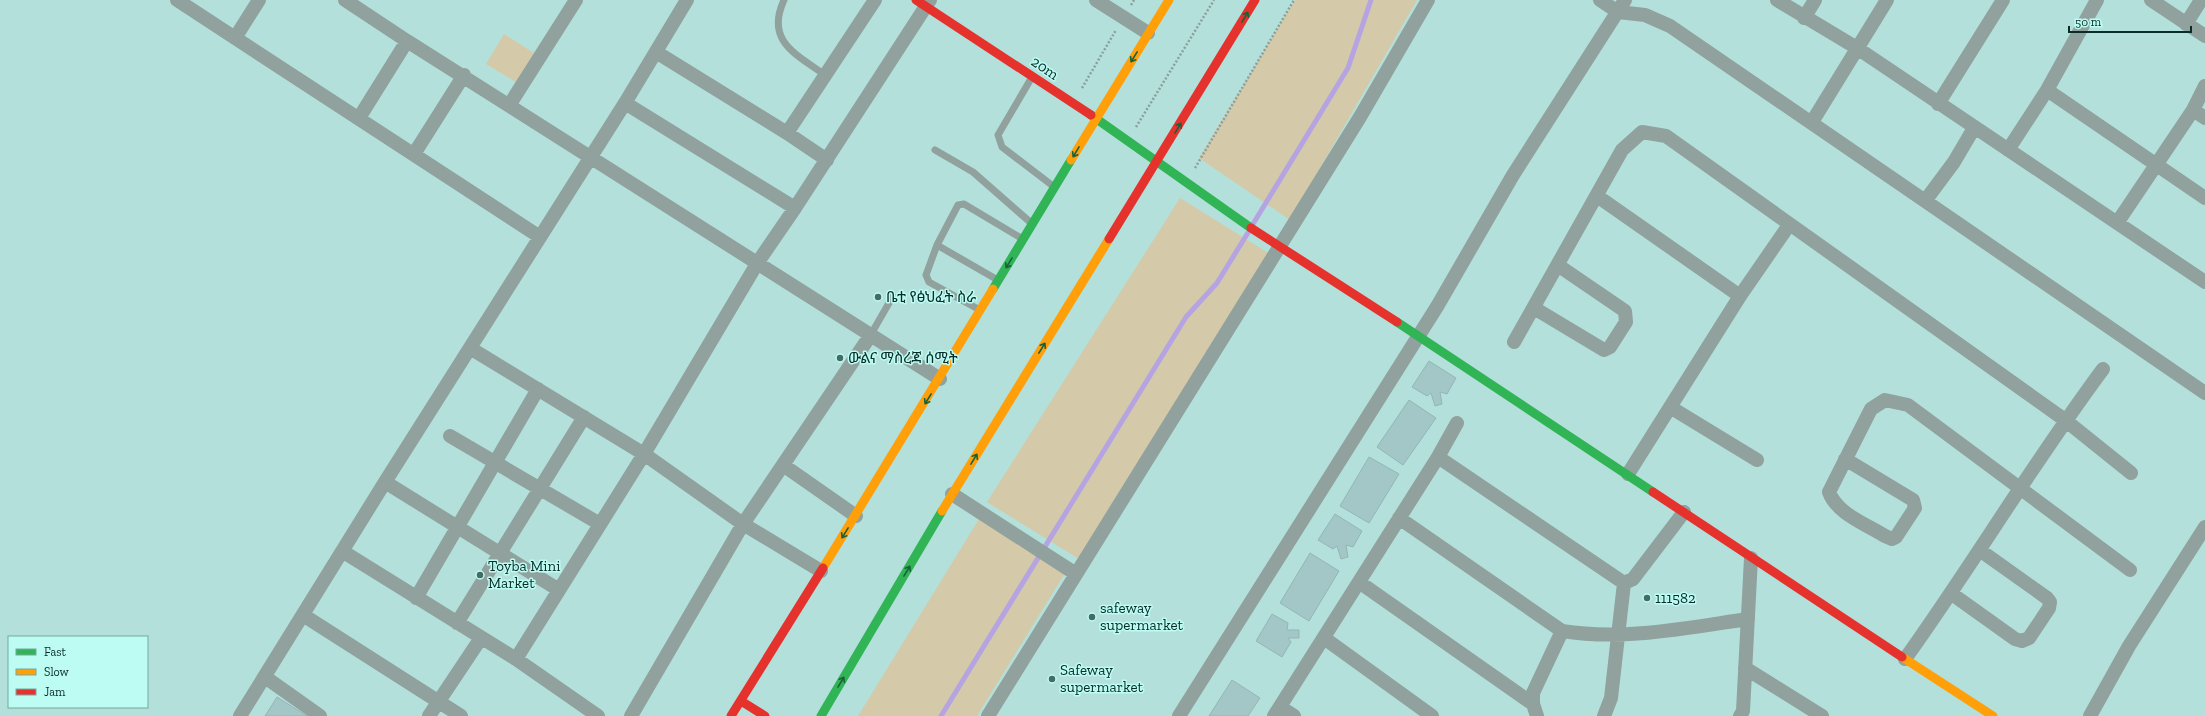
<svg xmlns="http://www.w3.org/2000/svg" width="2205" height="716" viewBox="0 0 2205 716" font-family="'Zilla Slab','Noto Sans Ethiopic',serif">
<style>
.green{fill:#d4caa9}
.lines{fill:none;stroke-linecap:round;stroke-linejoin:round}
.stream{stroke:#b5a4e1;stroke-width:5}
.building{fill:#a3c7c6;stroke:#92b6b5}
.path{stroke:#8b9f9c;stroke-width:2.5;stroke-dasharray:2 2;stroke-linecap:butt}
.lane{stroke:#90a19e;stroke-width:7}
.street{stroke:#90a19e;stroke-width:14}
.fast{stroke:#30b455;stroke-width:9}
.slow{stroke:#ff9f0a;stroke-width:9}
.jam{stroke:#e5322d;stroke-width:9}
.oneway{stroke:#18623a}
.poi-dot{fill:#446b66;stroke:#bdfcf3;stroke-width:1.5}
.labels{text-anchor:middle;stroke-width:3;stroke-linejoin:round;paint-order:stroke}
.street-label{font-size:15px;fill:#082c28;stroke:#bdfcf3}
.poi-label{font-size:15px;fill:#082c28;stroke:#bdfcf3;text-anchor:start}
</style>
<rect width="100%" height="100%" fill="#b3e0da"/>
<path class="green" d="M1295 0H1417L1290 220 1199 158Z
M504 34 537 55 519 84 486 64Z
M1180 198 1270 254 1079 559 987 502Z
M979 519 1065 573 977 716H858Z"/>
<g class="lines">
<path class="stream" d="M1253 224 1348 68 1371 0
M941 716 1186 317 1217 283 1249 231"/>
</g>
<path class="building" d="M1429 361 1456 378 1447 394 1440 392 1442 404 1435 406 1431 393 1427 396 1412 387Z
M1409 400 1436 418 1403 465 1377 447Z
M1369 457 1399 474 1369 523 1340 506Z
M1335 514 1362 531 1353 547 1346 545 1348 557 1341 559 1337 546 1333 549 1318 540Z
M1310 553 1339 571 1309 621 1280 603Z
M1272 614 1288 623 1287 630H1299V638H1288L1291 642 1282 657 1256 641Z
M1232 680 1260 698 1248 716H1209Z
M277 697 307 716H265Z"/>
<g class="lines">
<path class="path" d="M1131 5 1134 0
M1082 88 1116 30
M1136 127 1214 0
M1195 168 1294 0"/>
<path class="lane" d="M784 0C765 41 796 54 825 75
M1032 77 998 135 1002 147 1053 186
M935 150 973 172 1030 222
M937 245 996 279
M978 309 929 282 926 275 937 245 958 205 964 204 1021 238
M870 336 893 296"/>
<path class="street" d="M177 0 540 237
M345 0 407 41 359 118
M1096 0 1148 33
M1600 0 1618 12 1645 15 1670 26 2205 393
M1777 0 1857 48 2205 282
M2151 0 2205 36
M1804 18 1815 0
M2186 24 2201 0
M235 38 259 0
M407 41 940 379
M656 52 787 133 827 160
M2205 86 2193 110 2205 118
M2047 90 2205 198
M625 103 795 208
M510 104 576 0
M1938 104 2003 0
M1812 122 1887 0
M787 133 875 0
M2008 150 2047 90 2097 0
M414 154 464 75
M1597 196 1740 296
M1925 201 1954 162 1974 128
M2117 223 2193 110
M1534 308 1604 350 1610 347 1626 322 1625 311 1559 266
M1514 342 1622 150 1642 132 1666 136 2065 420 2131 473
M470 348 644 454 743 524 821 571
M1670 407 1757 460
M450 436 600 524
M1438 457 1624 583 1633 579 1684 512
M1845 459 1913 500 1915 508 1896 537 1892 539 1885 536C1866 524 1837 514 1829 492L1871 409 1885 400 1908 405 2130 570
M783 465 856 516
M1628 474 1740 296 1789 225
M385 482 559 590
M952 494 1076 574
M1399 518 1562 631C1624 641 1686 628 1748 619
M342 551 516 659 598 716
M1359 582 1533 704
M1952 594 2015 639 2022 641 2029 638 2049 608 2050 602 2047 598 1981 551
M416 598 538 389
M303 615 461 716
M457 623 584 417
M1324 638 1432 716
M516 659 644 454 758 262 795 208 930 0
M1905 659C1973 564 2033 463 2103 369
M1745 668 1822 716
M265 677 320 716
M1280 707 1294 716
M240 716 385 482 625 103 687 0
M429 716 481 638
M631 716 743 524 870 336
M988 716 1360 117 1428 0
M1179 716 1438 305 1513 175 1625 0
M1274 716 1438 457 1457 423
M1537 716 1533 704V693L1562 631
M1604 716 1611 698 1624 583
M1740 716 1743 711 1751 558
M2090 716 2129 646 2205 527"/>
<path class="fast" d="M1091 115 1251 228
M993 289 1071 160
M1397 322 1653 492
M821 716 942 511"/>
<path class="slow" d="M1071 160 1169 0
M942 511 1109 239
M823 568 993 289
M1902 657 1993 716"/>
<path class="jam" d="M916 0 1091 115
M1251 228 1397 322
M1109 239 1255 0
M1653 492 1902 657
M741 701 765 716
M731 716 823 568"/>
</g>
<defs><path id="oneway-shaft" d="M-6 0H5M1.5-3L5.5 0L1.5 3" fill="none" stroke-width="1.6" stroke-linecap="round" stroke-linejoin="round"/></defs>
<g class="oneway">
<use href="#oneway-shaft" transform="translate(1245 17) rotate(-59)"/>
<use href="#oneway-shaft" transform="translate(1134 57) rotate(122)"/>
<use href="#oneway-shaft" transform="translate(1178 128) rotate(-59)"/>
<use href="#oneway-shaft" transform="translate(1076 152) rotate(121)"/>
<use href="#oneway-shaft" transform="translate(1009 263) rotate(121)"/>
<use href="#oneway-shaft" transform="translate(1042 348) rotate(-58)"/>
<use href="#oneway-shaft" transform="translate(928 399) rotate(122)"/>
<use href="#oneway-shaft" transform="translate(974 459) rotate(-58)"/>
<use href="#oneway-shaft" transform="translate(845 533) rotate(122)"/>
<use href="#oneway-shaft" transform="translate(907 571) rotate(-59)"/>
<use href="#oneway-shaft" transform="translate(841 682) rotate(-59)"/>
</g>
<g class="poi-dot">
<circle cx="878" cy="297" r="4"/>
<circle cx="840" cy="358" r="4"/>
<circle cx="480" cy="575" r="4"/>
<circle cx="1647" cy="598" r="4"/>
<circle cx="1092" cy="617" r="4"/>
<circle cx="1052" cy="679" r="4"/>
</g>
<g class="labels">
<g class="street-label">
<text transform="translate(1045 68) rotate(34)" y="5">20m</text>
</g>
<g class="poi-label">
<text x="886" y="302">ቤቲ የፅህፈት ስራ</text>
<text x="848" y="363">ውልና ማስረጃ ሰሚት</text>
<text x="488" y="571">Toyba Mini<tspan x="488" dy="17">Market</tspan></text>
<text x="1655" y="603">111582</text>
<text x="1100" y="613">safeway<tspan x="1100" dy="17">supermarket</tspan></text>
<text x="1060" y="675">Safeway<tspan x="1060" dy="17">supermarket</tspan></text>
</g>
</g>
<rect x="8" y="636" width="140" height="72" fill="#bdfcf3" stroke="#75a9a2"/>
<rect x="16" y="649" width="20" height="6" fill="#30b455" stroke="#75a9a2"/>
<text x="44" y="656" font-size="12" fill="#082c28">Fast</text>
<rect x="16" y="669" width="20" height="6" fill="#ff9f0a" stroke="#75a9a2"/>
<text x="44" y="676" font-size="12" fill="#082c28">Slow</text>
<rect x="16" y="689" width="20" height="6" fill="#e5322d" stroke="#75a9a2"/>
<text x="44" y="696" font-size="12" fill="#082c28">Jam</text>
<path d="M2069 26v6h122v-6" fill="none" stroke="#082c28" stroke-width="2"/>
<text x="2075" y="26" font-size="12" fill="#082c28" stroke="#bdfcf3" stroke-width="3" paint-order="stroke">50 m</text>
</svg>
